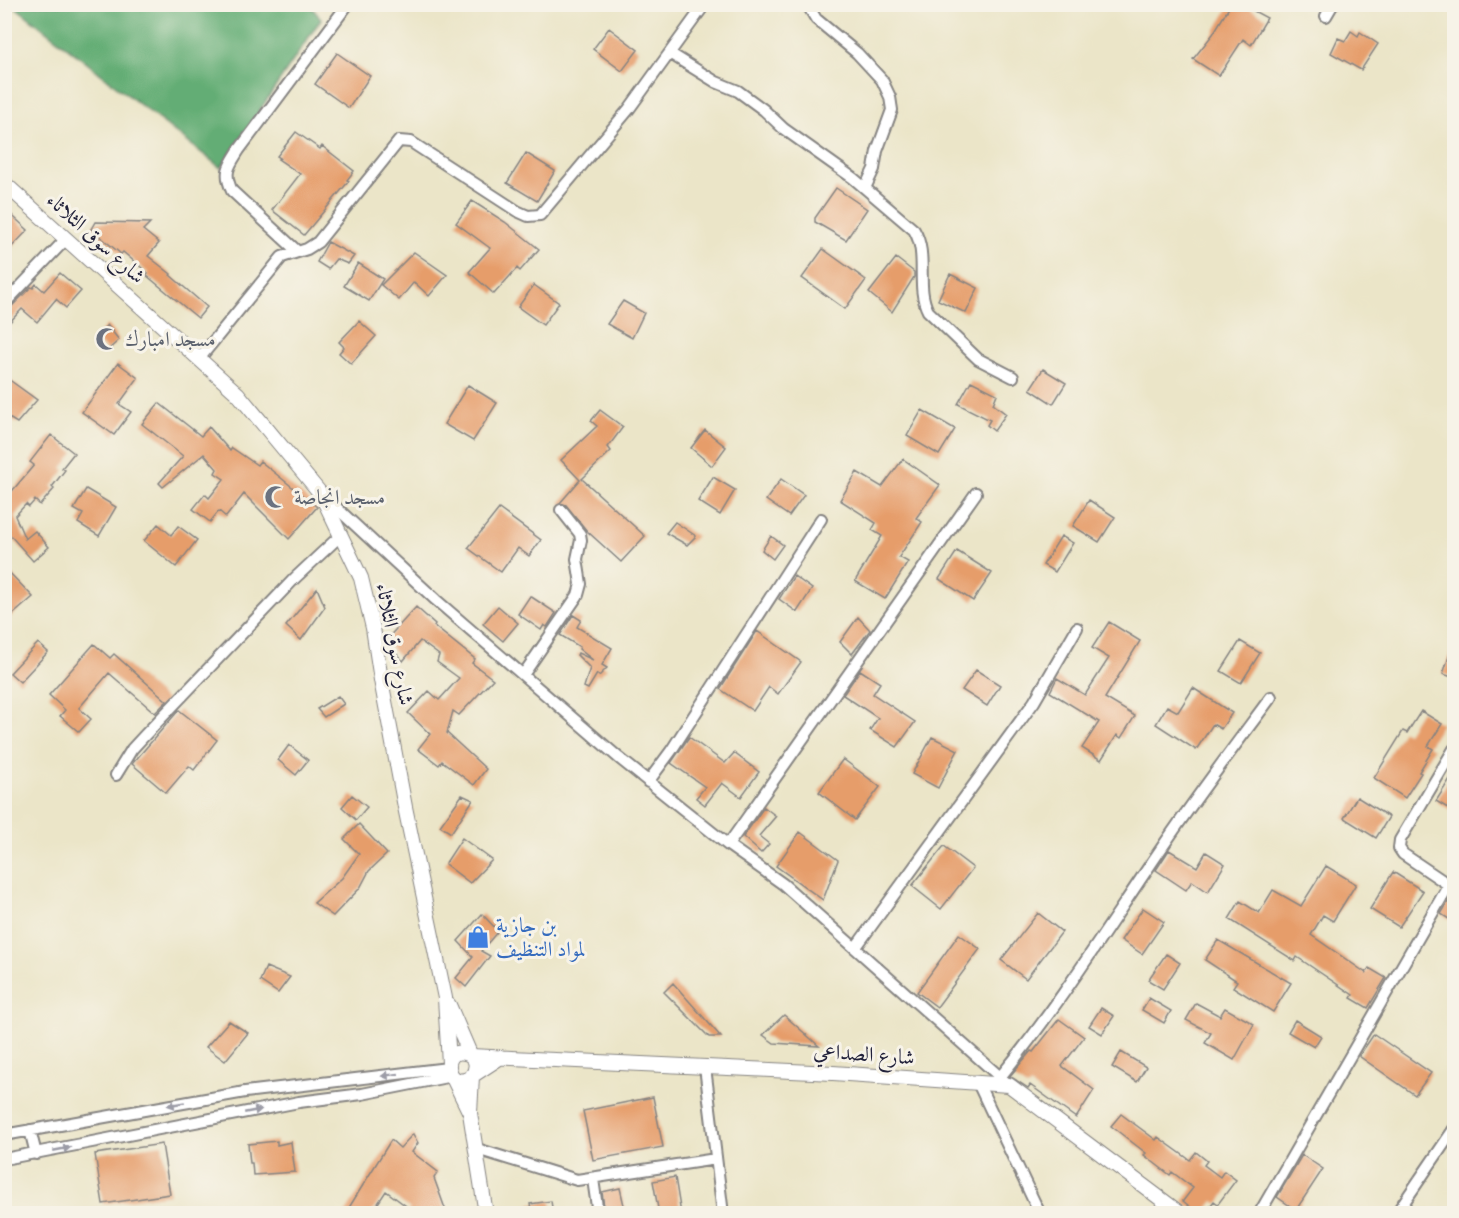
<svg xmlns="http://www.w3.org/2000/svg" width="1459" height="1218" viewBox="0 0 1459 1218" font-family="'Gentium Book Plus',Amiri,serif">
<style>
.forest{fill:#63ad75;stroke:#426858;stroke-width:1.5}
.building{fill:#e69d6b}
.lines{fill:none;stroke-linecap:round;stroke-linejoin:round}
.minor-casing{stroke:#868482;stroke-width:14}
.tertiary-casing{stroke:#868482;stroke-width:16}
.minor{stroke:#fff;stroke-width:10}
.tertiary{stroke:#fff;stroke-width:14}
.oneway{fill:#9c9ca7}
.labels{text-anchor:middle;stroke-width:6;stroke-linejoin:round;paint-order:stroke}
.street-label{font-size:21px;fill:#22223b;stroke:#f7f3e8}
.worship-label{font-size:21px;fill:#5b616d;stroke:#f7f3e8;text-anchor:start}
.shop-label{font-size:21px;fill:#366cbe;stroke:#f7f3e8;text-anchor:start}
</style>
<rect width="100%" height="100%" fill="#f7f3e8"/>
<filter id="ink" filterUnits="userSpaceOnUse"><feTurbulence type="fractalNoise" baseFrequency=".0167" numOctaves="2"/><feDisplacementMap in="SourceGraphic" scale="12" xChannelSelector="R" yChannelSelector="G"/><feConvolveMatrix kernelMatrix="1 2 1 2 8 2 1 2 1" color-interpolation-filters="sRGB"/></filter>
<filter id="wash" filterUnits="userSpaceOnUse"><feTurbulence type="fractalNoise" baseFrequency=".008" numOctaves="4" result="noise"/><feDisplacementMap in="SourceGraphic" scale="24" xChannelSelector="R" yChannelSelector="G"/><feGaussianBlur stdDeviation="1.35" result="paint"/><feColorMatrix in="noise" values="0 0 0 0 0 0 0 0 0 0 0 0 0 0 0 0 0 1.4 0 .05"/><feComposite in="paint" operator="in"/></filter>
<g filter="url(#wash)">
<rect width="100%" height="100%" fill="#ebe5c8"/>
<path class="forest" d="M309 4 321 19 221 168 13 5Z"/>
<g id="blocks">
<path class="building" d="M1231 4H1241L1267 18 1251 45 1243 39 1219 76 1193 59 1213 34Z
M609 28 638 50 622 71 593 49Z
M1351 31 1358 36 1360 32 1378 44 1361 70 1331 53 1338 38 1345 41Z
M337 53 370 76 349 108 315 84Z
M296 132 320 149 322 146 354 171 347 180 349 181 304 235 272 210 300 174 278 159 280 158 277 156Z
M526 153 555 171 537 201 507 183Z
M836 188 867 209 846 240 815 222V218Z
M472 201 505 222 539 249 520 271 517 268 494 294 469 272 490 248 456 223Z
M4 208 28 230 4 255Z
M95 222 150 223 143 230 159 243 148 256 171 274 170 275 207 307 198 318 146 275 148 273 123 252 121 254 91 229Z
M328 242 354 256 348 264 336 259 328 269 317 262Z
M823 249 866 280 845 309 802 278Z
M414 252 447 275 429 296 414 282 399 300 381 285Z
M896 258 914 272V277L892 312 869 293Z
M358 263 383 279 369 301 344 286Z
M60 273 81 291 66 308 56 299 37 322 22 309 4 328V311L9 309 31 287 33 288 36 284 44 291Z
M950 274 978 288 966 313 938 300Z
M534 285 559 303 543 325 518 307Z
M623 301 644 313 632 338 607 324Z
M359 321 376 336 351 364 339 353 344 347 339 342Z
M107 325 119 340 107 351 95 338Z
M118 363 138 378 119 404 131 412 114 435 82 412Z
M1043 369 1066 383 1053 404 1030 389Z
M4 376 37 400 17 423 4 415Z
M971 381 997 394 993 404 1006 414 994 431 987 425 990 420 958 404Z
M468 385 497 403 473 441 444 424Z
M159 403 201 436 209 427 230 451 232 448 257 465 260 461 317 507 289 539 244 494 226 517 219 511 210 522 193 509 205 494 209 498 224 479 215 473 217 469 204 454 163 487 159 483 183 456 142 424Z
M600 410 623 427 608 447 611 451 582 479 645 536 621 562 587 531 566 505 560 503 580 480 561 460 597 426 591 421Z
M922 410 955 429 939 455 907 436Z
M705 430 726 447 712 466 691 448Z
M51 435 74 453 62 468 65 470 52 487 54 489 40 505 35 500 29 507 26 504 15 516 25 539 35 531 49 547 33 561 10 535 4 541V493L7 497 34 465 30 462Z
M903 459 940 485 916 518 922 522 899 557 908 562 885 599 855 581 882 536 872 530 876 523 840 500 857 472 882 487Z
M713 477 735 490 720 515 698 501Z
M781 479 804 495 789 516 766 500Z
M86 489 116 507 99 536 78 523 83 514 74 509Z
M1089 500 1115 517 1099 542 1073 526Z
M499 509 541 540 529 556 518 548 501 572 468 548Z
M675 522 696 536 687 545 666 533Z
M158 524 171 535 178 526 197 540 176 567 144 541Z
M771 536 783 545 773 559 762 550Z
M1061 536 1073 543 1055 572 1043 565Z
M957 551 992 573 973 601 939 579Z
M4 567 33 597 9 618 4 613Z
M794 576 812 589 797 612 779 599Z
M317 588 325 607 301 640 286 626Z
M530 596 556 613 547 627 544 625 541 630 518 614Z
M498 606 518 623 503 641 483 624Z
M416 607 435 624 434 626 475 659 472 663 493 679 459 715 453 711 447 733 486 769 474 785 442 761 439 765 418 749 430 734 408 713 429 691 439 700 459 678 437 662 439 655 420 641 403 661 385 641Z
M573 615 581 620 577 627 612 648 602 665 607 668 599 676 597 674 588 689 584 687 590 668 577 655 578 653 593 660 579 649 580 647 560 635Z
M858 617 870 630 852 654 840 642Z
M1109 622 1140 641 1105 698 1135 716 1121 738 1117 735 1101 760 1082 748 1099 722 1050 692 1057 678 1085 695 1109 658 1092 648Z
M757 631 801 662 778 694 769 687 753 711 720 689Z
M1240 641 1260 653 1241 683 1221 671Z
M38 643 48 652 20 682 10 673Z
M94 644 110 658 114 654 167 701 155 713 109 673 79 708 91 719 79 732 60 716 65 710 49 695Z
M1453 645H1455V678L1443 674Z
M860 670 880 683 873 694 915 722 897 747 870 730 878 718 843 695Z
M976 670 1000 685 987 706 962 690Z
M1193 688 1232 713 1221 729 1213 724 1196 750 1156 724 1167 706 1178 712Z
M338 696 344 704 324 717 317 709Z
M179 710 217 740 194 770 189 766 166 793 132 764Z
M1421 711 1442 724 1428 746 1433 749 1419 772 1421 773 1405 798 1374 778 1403 731 1407 733Z
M689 737 725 763 734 753 759 772 741 797 722 783 705 805 696 798 705 787 671 763Z
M932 737 958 750 938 788 912 774Z
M289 745 308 760 296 775 278 760Z
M843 759 880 787 855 820 819 792Z
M1455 771V805L1451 810 1436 801Z
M352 795 367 807 356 820 342 807Z
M462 795 473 800 451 833 440 826Z
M1357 797 1389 817 1376 838 1344 818Z
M764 807 776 816 759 836 769 844 761 853 743 837Z
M359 824 387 854 369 871 360 888 333 916 314 903 342 878 359 854 344 839Z
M800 832 838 860 823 900 776 866Z
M462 838 492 860 470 883 445 864Z
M944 846 973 868 941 909 912 886Z
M1169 850 1197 867 1206 852 1225 864 1208 892 1192 881 1186 890 1156 870Z
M1326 866 1356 884 1333 921 1323 915 1311 935 1366 973 1369 968 1386 978 1368 1008 1351 998 1353 995 1297 957 1295 961 1229 919 1240 901 1259 913 1273 890 1301 906Z
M1393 872 1423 891 1399 927 1370 909Z
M1455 890V923L1441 914Z
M1143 908 1164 922 1142 954 1121 940Z
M1038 913 1062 932 1026 979 1001 960Z
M482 914 498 931 481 951 490 956 466 987 456 978 473 957 458 941Z
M959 934 980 949 937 1007 917 992Z
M1218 940 1291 983 1273 1012 1233 987 1237 981 1205 960Z
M1166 954 1180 963 1163 989 1148 980Z
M266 967 290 977 278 993 260 981Z
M673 983 721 1037H709L664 992Z
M1149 998 1171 1011 1164 1023 1142 1010Z
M1196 1003 1220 1016 1225 1008 1254 1024 1234 1060 1205 1043 1211 1033 1186 1020Z
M1101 1008 1114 1016 1102 1034 1089 1026Z
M784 1015 819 1046 774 1043 763 1035Z
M1059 1019 1084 1037 1062 1066 1094 1090 1076 1118 1030 1085 1028 1088 1010 1076 1031 1051 1033 1052Z
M1295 1020 1321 1036 1314 1047 1288 1032Z
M229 1021 248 1033 225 1061 206 1047Z
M1374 1034 1431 1073 1415 1095 1359 1056Z
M1121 1052 1146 1067 1137 1082 1112 1067Z
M653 1097 663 1147 593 1160 583 1111Z
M1121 1114 1156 1140 1158 1137 1190 1160 1196 1152 1207 1161 1204 1165 1220 1177 1224 1171 1236 1180 1218 1204 1214 1201 1204 1214H1199L1183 1201 1193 1188 1172 1172 1170 1175 1144 1155 1146 1153 1111 1126Z
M413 1134 418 1143 412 1152 438 1172 434 1178 447 1214H406L410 1209 386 1191 371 1214H345L391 1140 400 1148Z
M277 1141V1145L291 1142 295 1172 253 1175 252 1163H250L248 1144Z
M162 1144 170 1194 103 1204 95 1154Z
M1302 1155 1323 1169 1296 1210 1277 1197Z
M675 1177 681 1214H659L653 1181Z
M620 1188 626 1214H605L602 1192Z
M551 1201 553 1214H532L530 1204Z"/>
</g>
</g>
<g filter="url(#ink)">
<use href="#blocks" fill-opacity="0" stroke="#868482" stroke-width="1.5"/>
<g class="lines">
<g class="minor-casing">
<path id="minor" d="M776 4H783
M807 4 816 19 857 53 882 80 890 97 892 110 877 151 874 169 865 188
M1326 16 1333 4
M671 54 716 82 738 91 764 110 784 129 853 178 914 230C929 255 915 286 928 311L978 359 1013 377
M298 252 232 191C223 172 229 166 239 150L348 4
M4 304 66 239
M199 359 282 257 307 249 318 242 399 141 411 142 517 211 528 216 540 215 629 109 705 4
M326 498 436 600 619 758 728 845 783 884 1009 1085
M523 675 578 595 581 584 577 559 581 540 580 534 561 510
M116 775 132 749 144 736 295 578 341 535
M648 782 671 751 821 519
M728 845 976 493
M1449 885 1403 854 1399 848 1400 840 1454 749
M856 947 1034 702 1077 628
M705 1067 723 1214
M1001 1076C1060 1004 1109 925 1161 849 1196 797 1234 747 1271 697
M978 1083 1040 1214
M30 1130 36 1154
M4 1135 245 1092 448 1068
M477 1149 577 1180 716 1159
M4 1159 299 1102 362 1094 452 1076
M593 1179 598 1214
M1259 1214 1454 876
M1396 1214 1454 1129"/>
</g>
<g class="tertiary-casing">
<path id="tertiary" d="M4 183 238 394 321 494 361 578 373 628 381 680 405 807 445 998 449 1063
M449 1005 471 1056 833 1073 1009 1085 1181 1214
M452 1076 470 1113 486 1214
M470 1113 472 1076C478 1067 477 1056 465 1053 439 1047 447 1095 472 1076L501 1057"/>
</g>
<use href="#minor" class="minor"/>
<use href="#tertiary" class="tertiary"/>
</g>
<defs><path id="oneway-solid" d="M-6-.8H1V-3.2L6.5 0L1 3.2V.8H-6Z" transform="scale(1.5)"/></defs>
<g class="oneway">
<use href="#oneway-solid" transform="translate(390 1075) rotate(173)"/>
<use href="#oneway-solid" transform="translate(176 1104) rotate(170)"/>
<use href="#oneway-solid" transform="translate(253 1111) rotate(-11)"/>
<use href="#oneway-solid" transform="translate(62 1149) rotate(-11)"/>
</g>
</g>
<defs>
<g id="mosque-bare" transform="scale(1.8)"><path d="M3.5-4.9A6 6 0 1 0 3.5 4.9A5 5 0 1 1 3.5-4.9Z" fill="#6b7280" stroke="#f7f3e8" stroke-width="2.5" paint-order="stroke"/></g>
<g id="shop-bare" transform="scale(1.8)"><path d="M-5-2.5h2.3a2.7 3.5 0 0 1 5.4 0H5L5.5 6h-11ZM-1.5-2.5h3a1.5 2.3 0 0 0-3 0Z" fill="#3f7fe0" stroke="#f7f3e8" stroke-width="2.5" paint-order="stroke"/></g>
</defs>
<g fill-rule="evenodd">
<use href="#mosque-bare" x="107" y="339"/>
<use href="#mosque-bare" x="276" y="497"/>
<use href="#shop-bare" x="478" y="937"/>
</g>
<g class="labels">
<g class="street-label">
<text transform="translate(96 238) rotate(42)" y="7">شارع سوق الثلاثاء</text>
<text transform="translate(395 644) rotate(79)" y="7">شارع سوق الثلاثاء</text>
<text transform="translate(864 1054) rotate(4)" y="7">شارع الصداعي</text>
</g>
<g class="worship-label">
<text x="125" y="346">مسجد امبارك</text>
<text x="294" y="504">مسجد انجاصة</text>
</g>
<g class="shop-label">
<text x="496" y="932">بن جازية<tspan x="496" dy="24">لمواد التنظيف</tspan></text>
</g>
</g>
<rect width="1459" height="1218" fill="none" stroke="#f7f3e8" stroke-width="24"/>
</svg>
